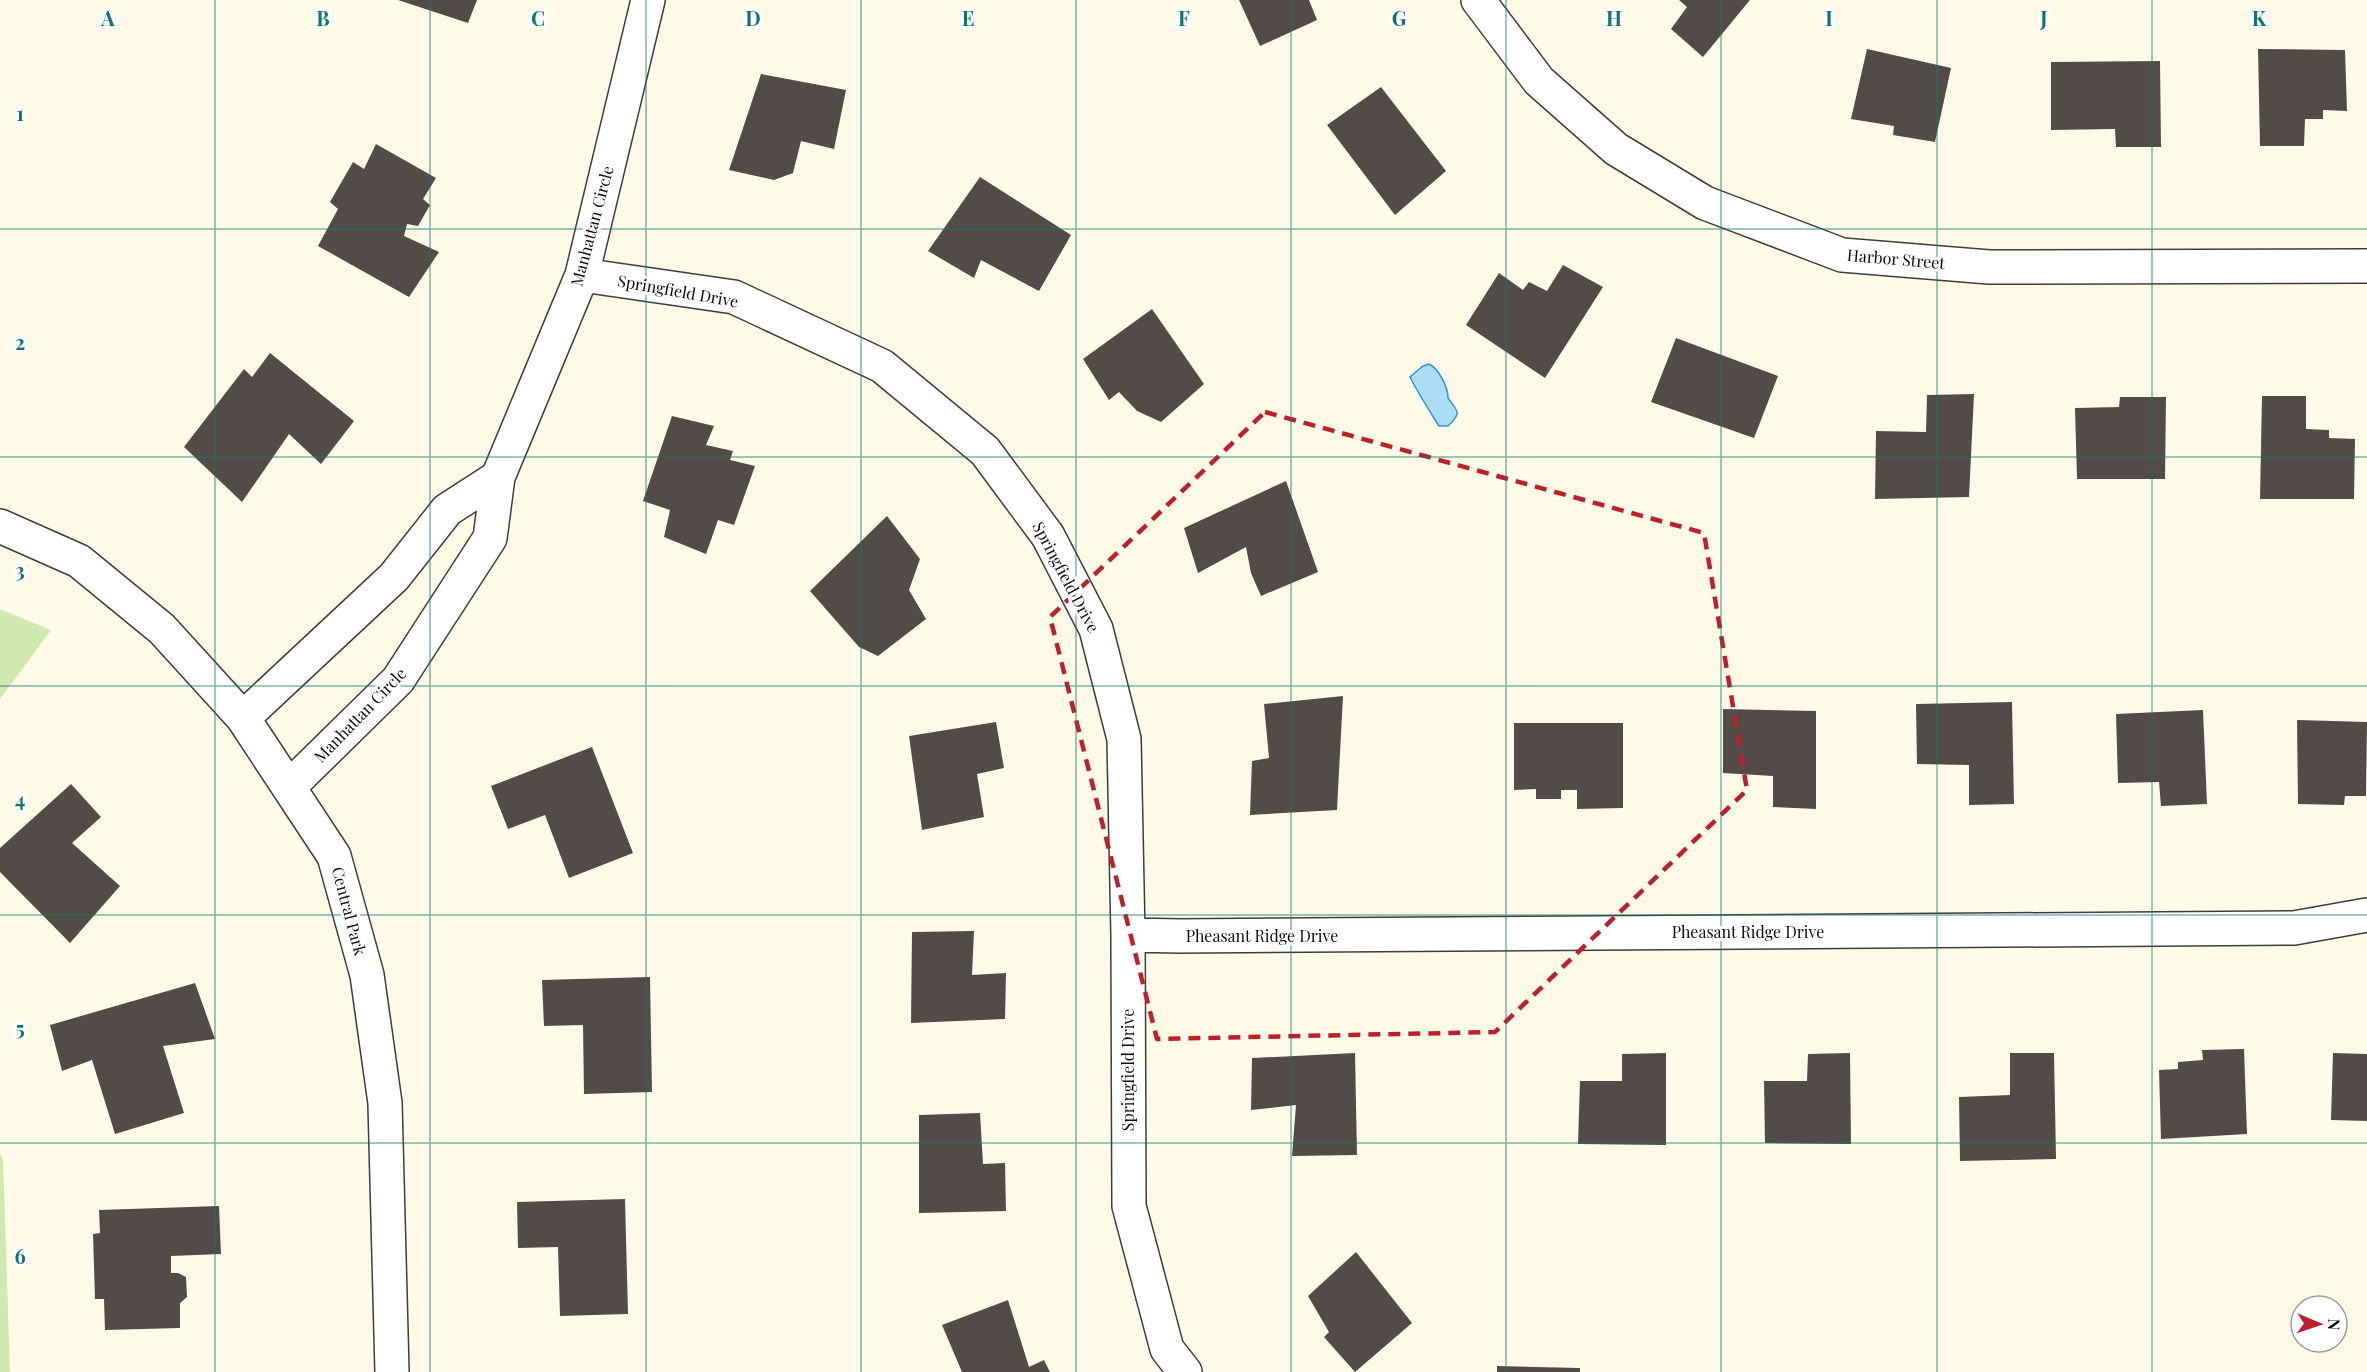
<svg xmlns="http://www.w3.org/2000/svg" width="2367" height="1372" viewBox="0 0 2367 1372" font-family="'Playfair Display',serif">
<style>
.green{fill:#d0e9b1}
.water{fill:#abddf7;stroke:#3195d0;stroke-width:1.5}
.building{fill:#534b47}
.lines{fill:none;stroke-linecap:round;stroke-linejoin:round}
.minor-casing{stroke:#3d3d3d;stroke-width:36}
.minor{stroke:#fff;stroke-width:33}
.marked{fill:none;stroke:#bc202d;stroke-width:4.5;stroke-dasharray:12 8;stroke-linejoin:round}
.grid{fill:none;stroke:#0f766e;stroke-width:1.5;stroke-opacity:0.55}
.labels{text-anchor:middle;stroke-width:6;stroke-linejoin:round;paint-order:stroke}
.street-label{font-size:16px;fill:#0a0a0a;stroke:#fff}
.grid-label{font-size:20px;text-anchor:middle;font-weight:bold;fill:#0f766e;stroke:#fff;stroke-width:6;stroke-linejoin:round;paint-order:stroke}
</style>
<rect width="100%" height="100%" fill="#fffae8"/>
<path class="green" d="M0 609 51 630 0 699Z
M0 1154 3 1159 10 1372H0Z"/>
<path class="water" d="M1429 364C1439 369 1448 387 1448 398 1457 411 1463 412 1448 426H1439C1429 410 1419 395 1410 377L1423 366Z"/>
<path class="building" d="M398 0H477L468 23Z
M1239 0H1309L1317 20 1260 46Z
M1679 0H1750L1703 57 1671 29 1687 7Z
M1867 49 1951 68 1935 142 1893 135 1894 126 1851 119Z
M2258 49 2345 50 2347 111 2323 110V119H2305L2304 146H2260Z
M2160 61 2161 147H2116L2115 129 2051 130V62Z
M761 74 846 90 834 149 801 141 793 173 774 180 729 170Z
M1381 87 1446 171 1395 215 1327 125Z
M376 144 436 178 423 199 430 205 418 226 407 224 404 236 439 252 409 297 318 246 338 209 330 202 353 162 364 169Z
M980 177 1071 235 1039 291 981 260 974 278 928 251Z
M1563 265 1603 287 1545 378 1466 325 1499 273 1523 290 1529 282 1547 291Z
M1152 309 1204 384 1161 422 1137 411 1119 392 1109 400 1083 359Z
M1676 338 1778 376 1754 438 1651 402Z
M270 353 354 421 321 464 289 434 242 502 184 447 244 369 252 377Z
M1974 394 1969 497 1875 499 1876 431 1926 432 1927 395Z
M2262 396H2306V429L2329 430V438L2355 439 2354 499H2260Z
M2120 397H2166L2165 479H2077L2075 408 2119 407Z
M672 416 714 426 706 445 733 451 730 460 755 466 734 525 718 520 706 554 664 537 670 510 643 501Z
M1286 481 1318 572 1261 596 1251 573 1246 547 1198 573 1184 528Z
M887 516 920 559 909 590 926 619 878 656 859 647 810 591Z
M1343 696 1337 810 1250 815 1252 761 1269 758 1264 704Z
M2012 702 2014 804 1969 805V765L1917 764 1916 704Z
M1723 709 1816 711V809L1773 807V776L1723 773Z
M2203 710 2207 804 2161 806 2159 782 2118 783 2116 714Z
M2297 720 2367 722 2366 796H2345L2344 805 2298 804Z
M996 722 1004 768 977 774 984 817 922 830 909 736Z
M1514 723H1623V808L1577 809V790H1561V799H1536V789L1514 790Z
M592 747 633 853 569 878 545 815 508 829 491 786Z
M71 784 101 817 72 843 120 886 70 943 0 872V848Z
M974 931 972 975 1006 973 1005 1019 911 1023 912 932Z
M650 977 652 1092 584 1094 583 1025 544 1026 542 980Z
M195 983 215 1039 163 1046 184 1113 115 1134 92 1060 62 1071 50 1025Z
M2244 1049 2247 1134 2161 1139 2159 1070 2178 1069V1062L2203 1060 2202 1050Z
M1355 1053 1357 1155 1292 1156 1296 1105 1251 1110 1252 1058Z
M1666 1053V1145L1578 1144 1580 1081H1622V1054Z
M1850 1053 1851 1144 1765 1143 1764 1081H1807L1808 1054Z
M2010 1053H2054L2056 1159 1960 1161 1959 1097 2010 1095Z
M2333 1053 2367 1054V1121L2331 1120Z
M980 1113 983 1164 1005 1163 1006 1211 919 1213V1115Z
M625 1199 628 1314 560 1316 558 1247 518 1248 517 1202Z
M219 1206 221 1254 171 1256V1273H178L186 1277 187 1297 180 1303V1328L105 1330 104 1299H95L93 1234 100 1233 99 1210Z
M1356 1252 1412 1323 1355 1372 1324 1337 1329 1332 1308 1296Z
M1008 1300 1029 1367 1044 1360 1050 1372H962L942 1325Z
M1497 1366 1580 1368V1372H1497Z"/>
<g class="lines">
<g class="minor-casing">
<path id="minor" d="M1478 0 1539 81 1616 149 1705 203 1842 255 1989 267 2367 266
M582 275 734 297 882 366 985 451 1048 536 1096 629 1124 739 1128 935 1129 1206 1167 1349 1185 1372
M0 526 79 561 162 629 243 718 334 856 367 975 385 1103 392 1372
M243 718 394 577 447 510 498 477
M289 787 398 680 490 538 498 477 582 275 648 0
M1128 935 1180 936 2294 928 2367 915"/>
</g>
<use href="#minor" class="minor"/>
</g>
<path class="marked" d="M1265 412 1704 533 1747 790 1495 1032 1157 1039 1050 617Z"/>
<path class="grid" d="M215 0V1372M430 0V1372M646 0V1372M861 0V1372M1076 0V1372M1291 0V1372M1506 0V1372M1721 0V1372M1937 0V1372M2152 0V1372M0 229H2367M0 457H2367M0 686H2367M0 915H2367M0 1143H2367"/>
<g class="labels">
<g class="street-label">
<text transform="translate(592 226) rotate(-75)" y="6">Manhattan Circle</text>
<text transform="translate(1896 259) rotate(5)" y="6">Harbor Street</text>
<text transform="translate(678 291) rotate(10)" y="6">Springfield Drive</text>
<text transform="translate(1066 577) rotate(62)" y="6">Springfield Drive</text>
<text transform="translate(360 715) rotate(-46)" y="6">Manhattan Circle</text>
<text transform="translate(349 911) rotate(75)" y="6">Central Park</text>
<text x="1748" y="938">Pheasant Ridge Drive</text>
<text x="1262" y="942">Pheasant Ridge Drive</text>
<text transform="translate(1128 1070) rotate(-90)" y="6">Springfield Drive</text>
</g>
</g>
<g class="grid-label">
<text x="108" y="26">A</text>
<text x="323" y="26">B</text>
<text x="538" y="26">C</text>
<text x="753" y="26">D</text>
<text x="968" y="26">E</text>
<text x="1184" y="26">F</text>
<text x="1399" y="26">G</text>
<text x="1614" y="26">H</text>
<text x="1829" y="26">I</text>
<text x="2044" y="26">J</text>
<text x="2259" y="26">K</text>
<text x="20" y="121">1</text>
<text x="20" y="350">2</text>
<text x="20" y="578">3</text>
<text x="20" y="807">4</text>
<text x="20" y="1036">5</text>
<text x="20" y="1264">6</text>
</g>
<g transform="translate(2319 1324) rotate(92)"><circle r="28" fill="#ffffff" stroke="#9d9d9d" stroke-width="1.5"/>
<path d="M0-4.5L10 22L0 15L-10 22Z" fill="#bc202d"/>
<text y="-9" font-size="16" font-weight="bold" text-anchor="middle" fill="#0a0a0a">N</text>
</g>
</svg>
